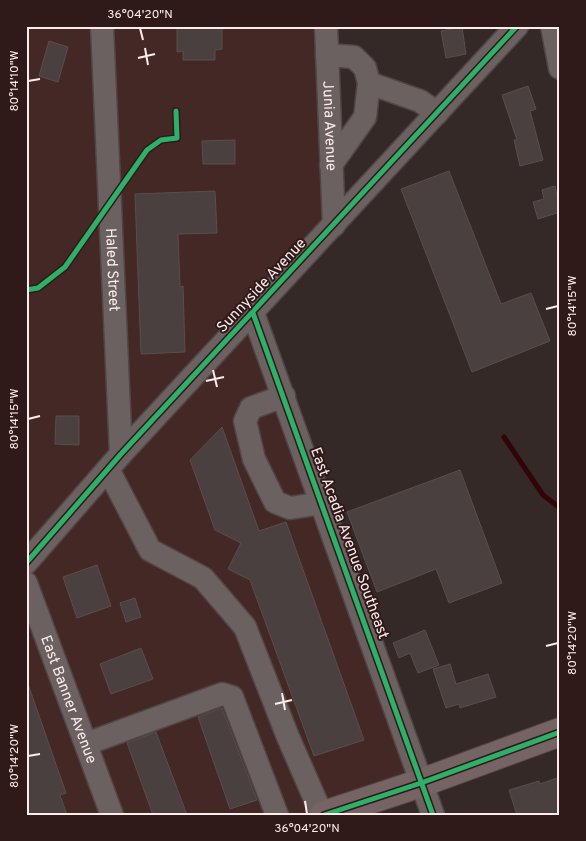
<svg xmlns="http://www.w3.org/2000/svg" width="586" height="841" viewBox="0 0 586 841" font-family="Overpass,sans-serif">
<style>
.built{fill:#442826}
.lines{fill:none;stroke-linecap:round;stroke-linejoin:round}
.stream{stroke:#320405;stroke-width:5}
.building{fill:#4a403f;stroke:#594e4d}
.minor-casing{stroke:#514645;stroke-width:25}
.major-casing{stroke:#514645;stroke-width:30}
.minor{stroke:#6c6161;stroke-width:22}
.major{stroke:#756463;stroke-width:28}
.cycleway-casing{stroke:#301a19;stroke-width:8}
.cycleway{stroke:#2db169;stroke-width:5}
.ticks{fill:none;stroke:#fceceb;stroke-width:2}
.labels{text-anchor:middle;stroke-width:4;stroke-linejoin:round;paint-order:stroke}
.street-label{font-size:15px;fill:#fceceb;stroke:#301a19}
.neatline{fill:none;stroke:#fceceb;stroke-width:2}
.ticks-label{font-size:12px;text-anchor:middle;fill:#fceceb}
</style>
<rect width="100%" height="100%" fill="#352928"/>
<path class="built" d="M26 26H326L334 225 253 313 421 783 331 815H26Z"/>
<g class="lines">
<path class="stream" d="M504 437 543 495 560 508"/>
</g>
<path class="building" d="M179 26 222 27V49L215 50V60H183V51L177 52V28Z
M462 27 466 54 446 58 441 31Z
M49 41 68 47 58 82 39 76Z
M528 86 536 109 530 111 543 160 520 166 514 140H517L502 95Z
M235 140V164H203L202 141Z
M449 171 501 304 531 293 550 341 472 372 401 189Z
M555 186 560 212 538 219 533 202 544 199 542 190Z
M215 191 217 233 178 234 180 287 183 286 185 352 141 354 135 194Z
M56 416H79V445L55 444Z
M222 427 259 531 286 522 364 740 314 756 250 580 228 569 241 543 215 530 190 460Z
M460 470 502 583 449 603 436 569 377 592 347 512Z
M97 565 111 606 77 618 63 577Z
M135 598 141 617 126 622 120 603Z
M425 630 439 665 418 673 410 653 399 658 393 643Z
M141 648 153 679 111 694 100 664Z
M450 664 456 684 488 674 496 697 460 708 459 704 446 708 433 669Z
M26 684H28L66 793 60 795 67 815H26Z
M222 708 257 800 230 809 198 717Z
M156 732 187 815H153L127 743Z
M560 777V815H517L509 790 539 781 540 784Z"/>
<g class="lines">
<g class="minor-casing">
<g id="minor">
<path id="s1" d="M102 26 121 454"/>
<path id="s2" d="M326 26 334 225"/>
<path d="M552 26 560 68"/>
<path d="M327 55 354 57 365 68 369 83 365 117 331 165"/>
<path d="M369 83 420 101 437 113"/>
<path d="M253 313 433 815"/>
<path d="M284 396 251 408 245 421 254 459 275 502 290 508 322 503"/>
<path d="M108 469 150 550 203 578 245 627 288 737 322 815"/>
<path d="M26 563 121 454 517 26"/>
<path id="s3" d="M26 583 112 815"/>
<path d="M86 744 222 694 232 697 277 815"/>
</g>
</g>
<g class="major-casing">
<path id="major" d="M324 815 421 783 560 732"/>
</g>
<use href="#minor" class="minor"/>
<use href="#major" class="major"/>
<g class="cycleway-casing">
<path id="cycleway" d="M26 290 38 288 65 267 147 150 161 140 177 138 176 111
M253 313 433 815
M26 563 121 454 517 26
M324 815 421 783 560 732"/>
</g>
<use href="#cycleway" class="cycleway"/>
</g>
<path class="ticks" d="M140 28 143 40M145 48 148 65M138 58 155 54M28 81 40 79M546 309 558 306M213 370 217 387M206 381 224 377M28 419 40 416M546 646 558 643M282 693 285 710M275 704 292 700M28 756 40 754M305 801 307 814"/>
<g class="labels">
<g class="street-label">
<text dy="5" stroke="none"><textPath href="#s2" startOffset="100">Junia Avenue</textPath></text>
<text dy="5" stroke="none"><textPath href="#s1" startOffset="244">Haled Street</textPath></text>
<text transform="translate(261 285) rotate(-47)" y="5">Sunnyside Avenue</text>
<text transform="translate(350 543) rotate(70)" y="5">East Acadia Avenue Southeast</text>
<text dy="5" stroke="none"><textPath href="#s3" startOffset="124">East Banner Avenue</textPath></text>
</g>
</g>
<rect width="586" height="841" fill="none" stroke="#301a19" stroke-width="55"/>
<rect x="28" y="28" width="530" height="786" class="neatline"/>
<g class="ticks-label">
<text x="140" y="18">36°04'20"N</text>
<text transform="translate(14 81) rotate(-90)" y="4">80°14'10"W</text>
<text transform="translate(572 306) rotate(-90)" y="4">80°14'15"W</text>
<text transform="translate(14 419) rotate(-90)" y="4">80°14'15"W</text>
<text transform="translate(572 643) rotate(-90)" y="4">80°14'20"W</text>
<text transform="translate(14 756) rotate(-90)" y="4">80°14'20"W</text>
<text x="307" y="832">36°04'20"N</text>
</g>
</svg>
